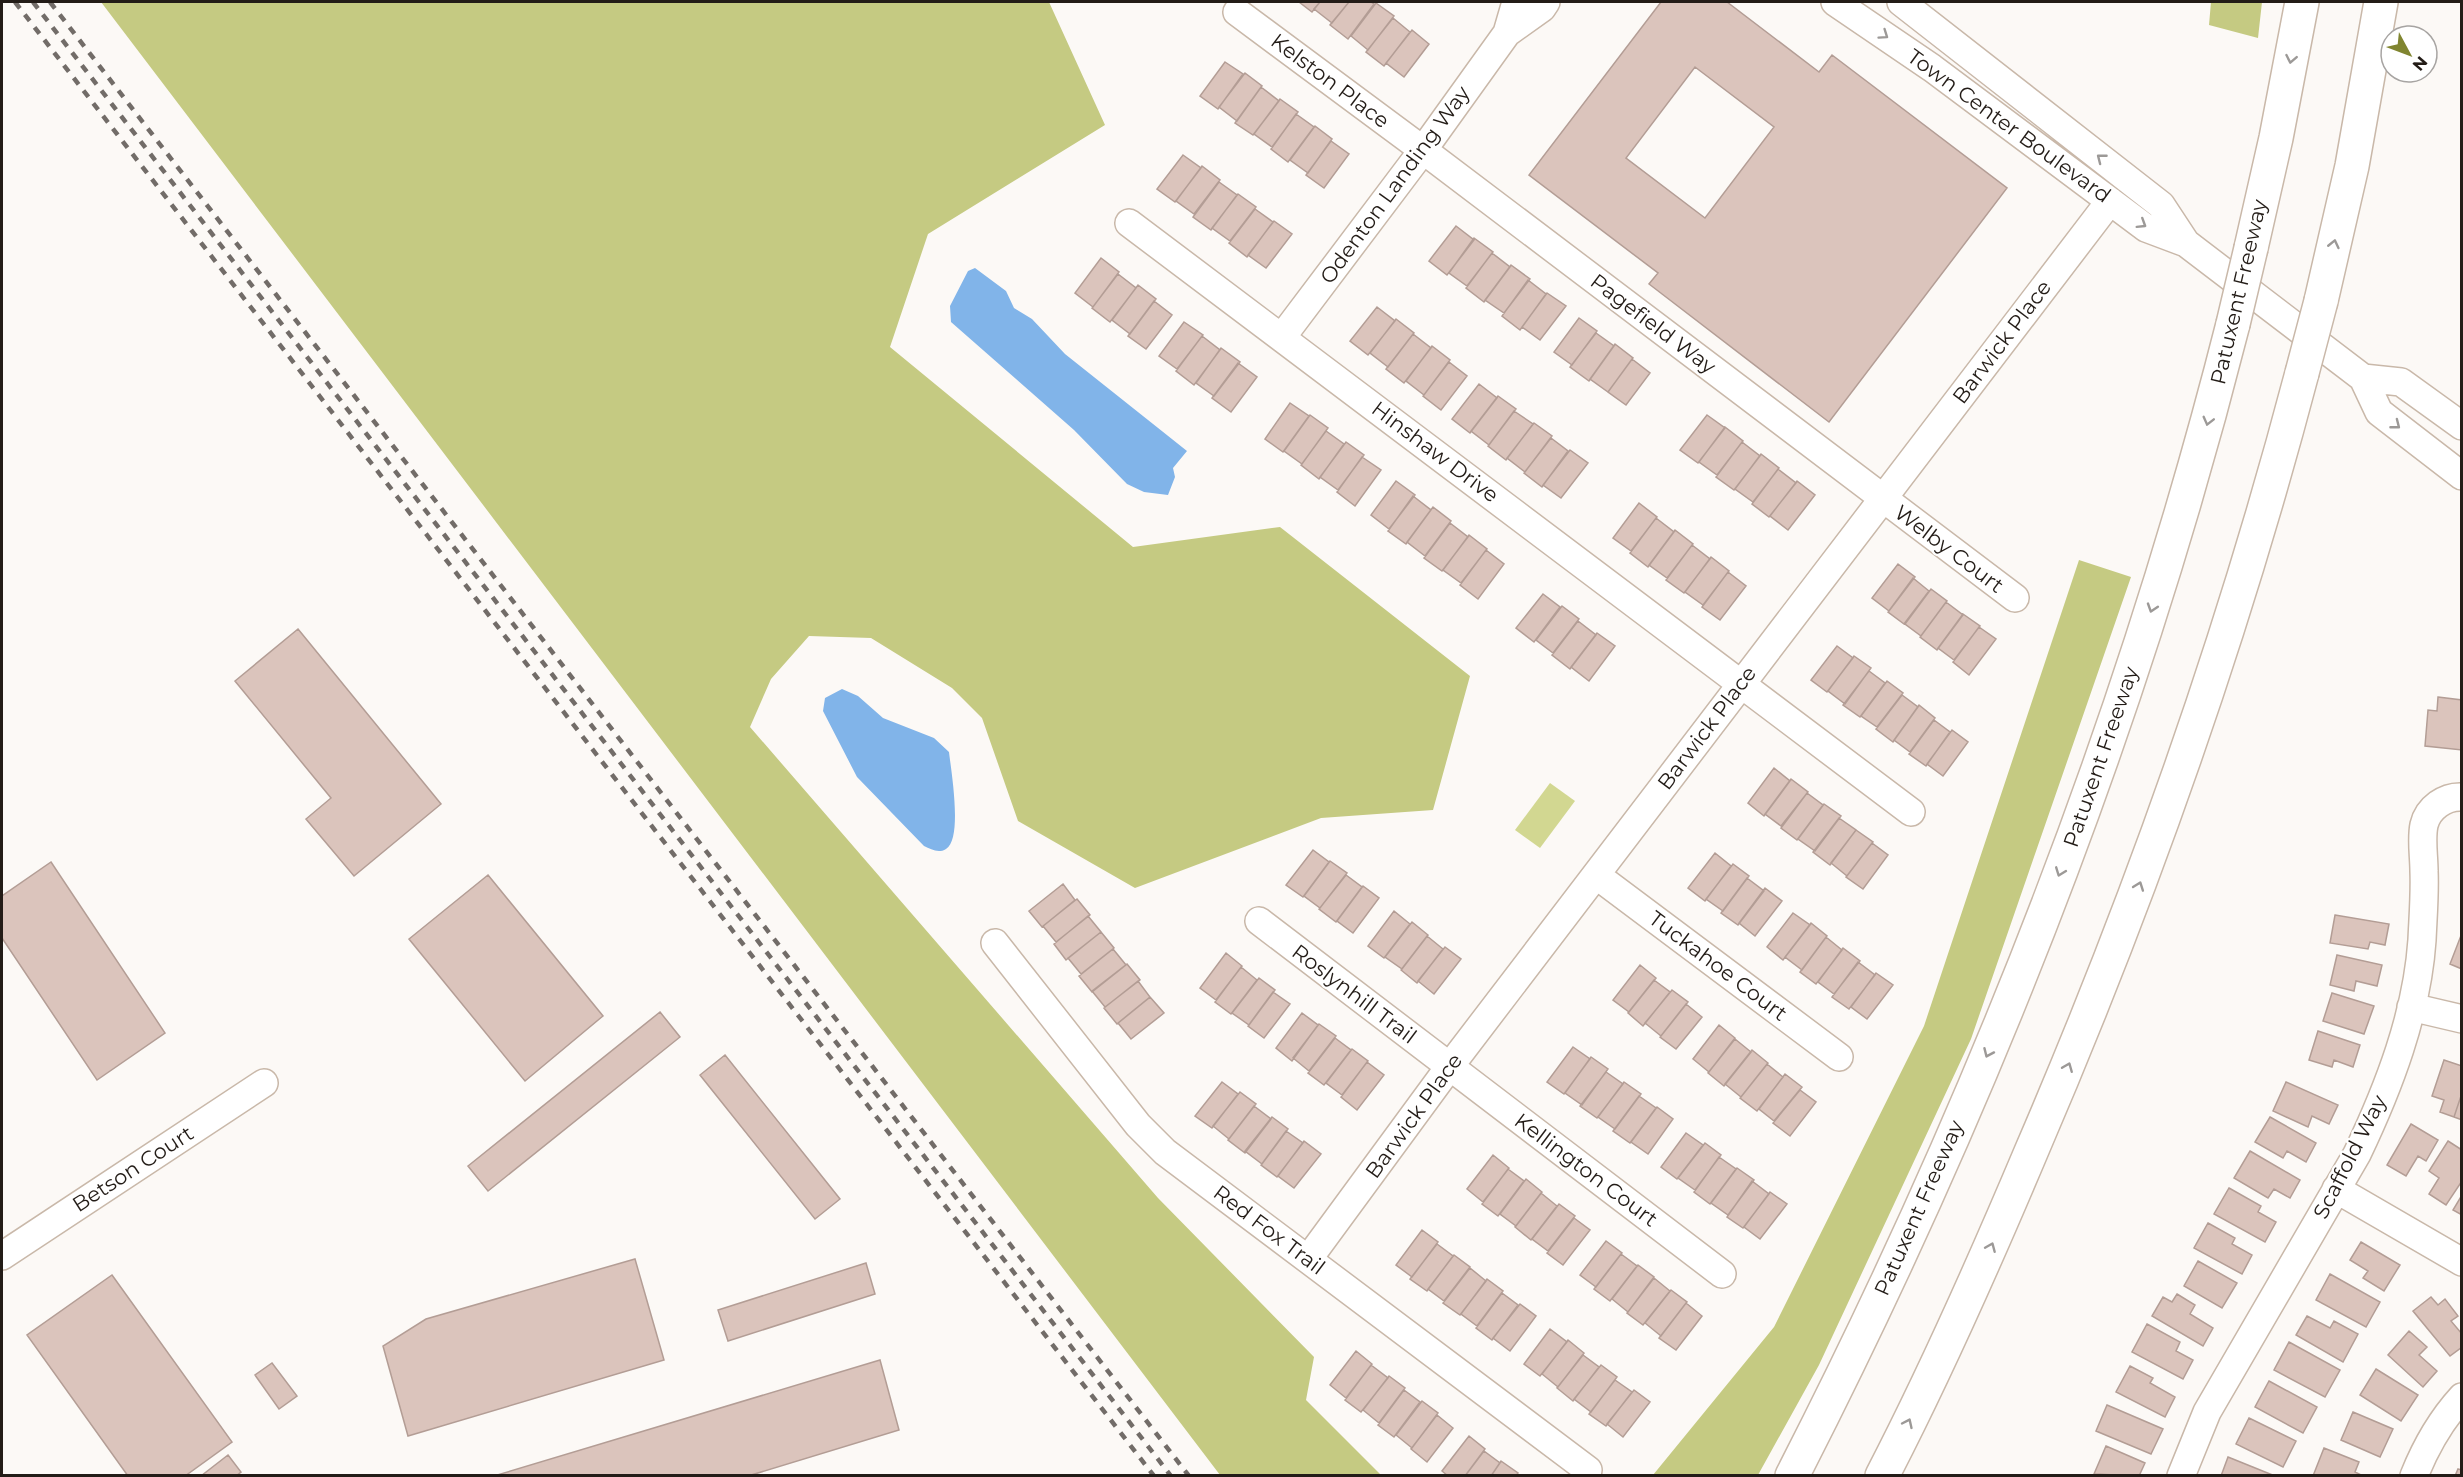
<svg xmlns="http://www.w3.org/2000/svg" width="2463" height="1477" viewBox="0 0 2463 1477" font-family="Montserrat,sans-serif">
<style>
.green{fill:#d2d791}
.forest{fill:#c5ca82}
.water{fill:#81b4e9}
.building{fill:#dbc4bc;stroke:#b39d95;stroke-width:1.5;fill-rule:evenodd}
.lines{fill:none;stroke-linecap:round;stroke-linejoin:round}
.minor-casing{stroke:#c9b8a9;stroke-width:30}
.highway-casing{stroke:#c9b8a9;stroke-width:36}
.minor{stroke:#fff;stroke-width:27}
.highway{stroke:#fff;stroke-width:33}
.rail{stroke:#726c68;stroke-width:4.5;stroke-dasharray:8 8;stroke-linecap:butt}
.highway-bridge-casing{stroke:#c9b8a9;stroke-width:36;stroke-linecap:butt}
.highway-bridge{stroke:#fff;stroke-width:33}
.oneway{stroke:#9c9997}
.labels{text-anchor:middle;stroke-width:4.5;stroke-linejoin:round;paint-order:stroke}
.street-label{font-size:21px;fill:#231c17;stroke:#fff}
</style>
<rect width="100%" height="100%" fill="#fcf9f6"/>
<path class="green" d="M1550 783 1575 801 1540 848 1515 830Z"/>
<path class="forest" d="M101 2H1049L1105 125 928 234 890 347 1133 547 1280 527 1470 676 1433 810 1321 818 1135 888 1018 821 982 718 952 688 871 638 809 636 771 679 750 727 1158 1198 1314 1357 1306 1400 1381 1475H1220Z
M2211 2H2262L2258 38 2209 25Z
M2079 560 2131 577 1971 1039 1819 1365 1758 1475H1653L1774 1327 1924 1026Z"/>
<path class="water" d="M975 268 1006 291 1014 308 1032 319 1065 354 1187 451 1173 468 1175 477 1168 495 1144 492 1127 484 1074 430 951 322 950 306 968 271Z
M842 689 858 696 883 718 934 738 949 752C951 770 963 839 946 849 938 854 931 849 924 846L857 777 823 711 825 698Z"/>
<path class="building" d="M1299 2H1320L1312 12Z
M1320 2H1349L1332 23 1314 9Z
M1349 2H1371L1374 4 1348 39 1330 25Z
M1661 2H1727L1819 72 1832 55 2007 188 1829 422 1649 284 1658 273 1529 175ZM1695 67 1774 127 1705 218 1626 158Z
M1376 3 1394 16 1368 50 1351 36Z
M1393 18 1410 32 1384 66 1366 52Z
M1412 30 1429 44 1404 77 1386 63Z
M1225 62 1243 74 1218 109 1200 96Z
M1245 73 1262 86 1237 121 1219 107Z
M1261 87 1279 101 1253 135 1235 123Z
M1280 99 1298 112 1272 147 1254 134Z
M1296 114 1314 127 1288 162 1271 149Z
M1315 126 1332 139 1308 173 1290 160Z
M1331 141 1349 154 1324 188 1306 175Z
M1183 155 1201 168 1175 202 1157 189Z
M1202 166 1220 180 1194 214 1176 201Z
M1219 182 1237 195 1211 230 1193 217Z
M1238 194 1256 207 1230 241 1212 228Z
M1255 209 1273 222 1247 257 1229 243Z
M1274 221 1292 234 1266 268 1248 255Z
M1456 226 1474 240 1447 275 1429 261Z
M1474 238 1493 252 1467 286 1449 273Z
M1492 253 1510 267 1484 302 1466 288Z
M1101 258 1119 272 1093 307 1075 293Z
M1511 265 1530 279 1504 313 1485 300Z
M1118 274 1136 288 1110 322 1092 308Z
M1528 280 1546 294 1520 330 1502 316Z
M1138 285 1156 299 1130 334 1112 320Z
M1547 293 1566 306 1540 340 1522 327Z
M1154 301 1172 315 1146 349 1128 336Z
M1377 307 1395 321 1368 355 1350 341Z
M1579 318 1597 331 1572 365 1554 352Z
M1396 319 1414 333 1388 367 1370 353Z
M1184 322 1203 335 1177 369 1159 356Z
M1596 333 1614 346 1589 381 1570 367Z
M1413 334 1431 348 1404 383 1386 369Z
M1202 336 1220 350 1194 385 1176 371Z
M1615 344 1633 358 1608 392 1590 379Z
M1432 346 1450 360 1424 395 1406 381Z
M1221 348 1240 362 1214 396 1196 383Z
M1632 359 1650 373 1626 405 1608 392Z
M1449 362 1467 376 1441 410 1423 396Z
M1238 363 1257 377 1231 412 1212 398Z
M1479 384 1497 398 1470 433 1452 419Z
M1498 396 1516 409 1489 445 1471 431Z
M1290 403 1309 416 1283 452 1265 439Z
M1514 411 1533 424 1506 460 1488 446Z
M1310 415 1328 428 1302 464 1284 451Z
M1707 415 1725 428 1698 463 1680 450Z
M1534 423 1552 436 1525 472 1507 458Z
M1725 427 1743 441 1717 475 1699 462Z
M1326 431 1344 444 1319 479 1301 465Z
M1551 438 1568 451 1542 487 1524 473Z
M1346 442 1364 455 1338 490 1320 477Z
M1742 442 1760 456 1734 490 1716 477Z
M1570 450 1588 463 1561 498 1543 485Z
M1761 454 1779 468 1753 502 1735 489Z
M1362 457 1381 470 1355 506 1337 492Z
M1778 469 1796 483 1769 517 1752 504Z
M1396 481 1415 495 1389 529 1371 515Z
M1797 481 1815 495 1788 530 1770 516Z
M1413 496 1431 510 1406 544 1388 531Z
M1639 503 1657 517 1631 551 1613 538Z
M1433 507 1451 521 1425 556 1407 542Z
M1656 518 1674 532 1648 567 1630 553Z
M1450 523 1468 537 1442 571 1424 558Z
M1675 530 1693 544 1667 578 1649 565Z
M1469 535 1487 549 1461 583 1443 570Z
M1692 545 1710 559 1684 593 1666 580Z
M1486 550 1504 564 1478 599 1460 585Z
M1711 557 1729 571 1703 605 1685 592Z
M1898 564 1915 577 1889 611 1872 598Z
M1728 572 1746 586 1720 620 1702 607Z
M1913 578 1929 591 1904 624 1888 612Z
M1931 589 1947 601 1921 636 1905 624Z
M1543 594 1560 607 1534 642 1516 628Z
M1946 602 1963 615 1937 650 1920 637Z
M1562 606 1579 619 1553 653 1536 640Z
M1963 614 1980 626 1954 660 1938 648Z
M1578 621 1596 635 1570 669 1552 655Z
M1979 627 1996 639 1969 675 1953 662Z
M298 629 441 804 354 876 306 819 331 798 235 681Z
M1597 633 1615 646 1589 681 1571 667Z
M1837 646 1853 658 1827 692 1811 680Z
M1854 656 1871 668 1845 704 1828 691Z
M1869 671 1885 683 1860 717 1843 705Z
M1887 681 1903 693 1877 727 1861 716Z
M1902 695 1918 707 1893 742 1876 729Z
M2438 697 2462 700V750L2425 746 2428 710 2437 711Z
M1919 705 1935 718 1910 752 1894 740Z
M1934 720 1950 732 1926 766 1909 754Z
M1952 730 1968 742 1943 776 1927 764Z
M1774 768 1790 781 1764 816 1748 803Z
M1791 779 1808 792 1781 826 1765 814Z
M1807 793 1823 805 1797 840 1781 828Z
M1824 804 1841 816 1815 851 1798 839Z
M1839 818 1856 830 1830 865 1813 852Z
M1856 830 1873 842 1847 876 1831 863Z
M1872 843 1888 855 1863 889 1846 877Z
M1313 850 1329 862 1303 897 1286 885Z
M1715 853 1731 866 1705 901 1688 888Z
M1330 861 1347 873 1320 908 1304 896Z
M51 862 165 1033 97 1080 2 938V896Z
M1733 864 1749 876 1723 911 1706 899Z
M488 875 603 1016 525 1081 409 939Z
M1346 875 1362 887 1336 922 1319 909Z
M1747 878 1764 891 1738 925 1721 913Z
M1063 884 1075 900 1042 927 1029 911Z
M1363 886 1379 898 1353 933 1337 921Z
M1765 888 1782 901 1755 936 1739 923Z
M1077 899 1090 915 1056 942 1043 926Z
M1394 911 1410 924 1384 958 1368 946Z
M1793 913 1810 925 1783 960 1767 947Z
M2335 915 2389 924 2385 945 2370 942 2368 949 2330 943Z
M1088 916 1101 932 1066 960 1054 944Z
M1412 922 1428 935 1402 969 1385 957Z
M1811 923 1827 936 1802 970 1785 957Z
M1101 932 1114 948 1081 974 1068 958Z
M2462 933V969L2450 964Z
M1427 936 1443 949 1417 983 1401 970Z
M1826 937 1842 950 1816 984 1800 972Z
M1445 947 1461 959 1434 994 1418 981Z
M1843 948 1860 961 1834 994 1818 982Z
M1113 949 1126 965 1092 992 1079 976Z
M1226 953 1242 966 1216 1000 1200 988Z
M2337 955 2382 965 2377 986 2356 981 2354 991 2330 985Z
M1858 962 1875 975 1849 1009 1832 997Z
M1127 964 1140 980 1105 1007 1092 991Z
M1640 965 1656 978 1629 1012 1613 1000Z
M1241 967 1257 980 1231 1014 1215 1002Z
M1876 973 1893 985 1867 1019 1851 1007Z
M1259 978 1275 990 1249 1025 1232 1013Z
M1654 980 1670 992 1643 1026 1628 1013Z
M1138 981 1150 997 1117 1024 1104 1008Z
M1672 990 1688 1002 1661 1036 1645 1023Z
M1273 992 1290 1004 1264 1038 1248 1026Z
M2332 993 2374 1006 2364 1034 2323 1021Z
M1150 997 1164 1013 1131 1039 1118 1023Z
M1686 1004 1702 1017 1676 1049 1660 1037Z
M660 1012 680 1037 488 1191 468 1166Z
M1302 1013 1318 1025 1292 1061 1276 1048Z
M1319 1024 1336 1036 1309 1071 1293 1058Z
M1719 1025 1735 1038 1709 1072 1693 1059Z
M2318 1031 2360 1045 2353 1067 2334 1060 2332 1067 2309 1060Z
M1335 1038 1351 1050 1324 1085 1308 1073Z
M1735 1039 1751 1052 1724 1086 1708 1073Z
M1573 1047 1590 1059 1564 1094 1547 1082Z
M1352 1049 1368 1061 1342 1095 1326 1083Z
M1752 1050 1768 1063 1741 1097 1725 1084Z
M725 1055 840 1199 815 1219 700 1075Z
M1591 1057 1608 1069 1582 1105 1565 1093Z
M2444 1060 2462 1066V1093L2454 1117 2440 1112 2444 1100 2432 1096Z
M1367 1062 1384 1075 1357 1110 1341 1097Z
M1767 1064 1783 1077 1757 1111 1740 1098Z
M1606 1072 1623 1084 1597 1118 1580 1106Z
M1785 1074 1802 1087 1774 1121 1759 1109Z
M1222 1082 1238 1094 1212 1128 1195 1116Z
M1624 1082 1641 1094 1615 1129 1598 1117Z
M2286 1082 2338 1105 2329 1124 2312 1116 2308 1127 2273 1111Z
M1800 1090 1816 1102 1790 1136 1773 1123Z
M1240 1092 1256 1104 1229 1139 1213 1126Z
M2462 1093V1120L2454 1117Z
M1639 1096 1656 1108 1630 1143 1613 1131Z
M1254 1106 1271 1119 1245 1153 1228 1140Z
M1657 1107 1673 1119 1648 1154 1631 1142Z
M1272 1117 1288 1129 1262 1164 1245 1151Z
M2270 1117 2316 1143 2306 1162 2287 1151 2283 1158 2255 1142Z
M2411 1124 2438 1140 2426 1161 2418 1156 2406 1176 2387 1165Z
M1286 1131 1303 1143 1277 1177 1261 1165Z
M1686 1133 1703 1145 1677 1179 1661 1167Z
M1304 1141 1321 1154 1294 1188 1278 1176Z
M2448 1141 2462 1150V1181L2446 1205 2429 1194 2439 1178 2429 1171Z
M1705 1143 1721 1155 1695 1190 1678 1178Z
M2250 1151 2300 1180 2290 1198 2274 1189 2268 1198 2234 1178Z
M1493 1155 1509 1168 1483 1202 1467 1189Z
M1719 1157 1736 1169 1710 1204 1694 1192Z
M1737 1168 1754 1180 1728 1215 1711 1203Z
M1508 1169 1524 1181 1498 1216 1482 1204Z
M1526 1179 1542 1192 1516 1226 1500 1214Z
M1752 1181 1769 1194 1743 1228 1727 1217Z
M2229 1188 2261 1206 2258 1212 2276 1222 2265 1242 2214 1214Z
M1770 1192 1787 1204 1760 1239 1744 1227Z
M1541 1193 1557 1206 1531 1240 1515 1227Z
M2462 1195V1215L2453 1210Z
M1559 1204 1575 1216 1548 1251 1532 1239Z
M1574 1218 1590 1230 1563 1265 1547 1253Z
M2208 1223 2235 1238 2232 1244 2252 1255 2242 1274 2194 1248Z
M1422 1230 1438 1242 1412 1277 1396 1265Z
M1606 1241 1622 1253 1596 1287 1580 1275Z
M2361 1242 2400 1265 2384 1291 2363 1278 2368 1271 2350 1260Z
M1437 1244 1453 1256 1427 1291 1410 1279Z
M1621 1254 1637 1266 1610 1301 1594 1289Z
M1454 1255 1470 1267 1444 1301 1428 1289Z
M635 1259 664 1360 408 1436 383 1346 426 1319Z
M2198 1261 2237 1283 2222 1308 2184 1286Z
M866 1263 875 1294 728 1341 718 1310Z
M1638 1265 1654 1277 1628 1312 1612 1299Z
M1470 1268 1486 1281 1460 1315 1443 1303Z
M2330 1274 2380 1302 2366 1327 2316 1300Z
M112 1275 232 1442 185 1476H128L27 1335Z
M1654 1278 1670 1291 1643 1325 1627 1313Z
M1487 1279 1503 1291 1477 1326 1461 1314Z
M1671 1290 1687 1302 1661 1336 1645 1323Z
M1502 1293 1518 1305 1492 1340 1476 1328Z
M2177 1294 2195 1305 2190 1314 2213 1328 2203 1346 2152 1316 2163 1297 2172 1302Z
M2431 1297 2438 1305 2445 1299 2458 1316 2451 1321 2462 1334V1347L2450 1356 2413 1311Z
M1686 1303 1702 1316 1676 1350 1659 1338Z
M1520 1304 1536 1316 1510 1351 1493 1338Z
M2307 1316 2330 1328 2334 1321 2358 1334 2343 1362 2296 1335Z
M2147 1324 2180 1342 2176 1351 2193 1360 2183 1379 2132 1352Z
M1550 1329 1567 1342 1540 1376 1524 1364Z
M2409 1331 2427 1347 2419 1355 2437 1371 2423 1387 2388 1355Z
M1568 1340 1584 1353 1558 1387 1542 1374Z
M2289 1342 2340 1370 2325 1397 2274 1370Z
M1356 1351 1372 1364 1346 1398 1330 1385Z
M1583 1355 1599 1367 1573 1401 1557 1388Z
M880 1360 899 1430 748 1476H494Z
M272 1363 297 1396 279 1409 255 1375Z
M1371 1365 1388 1378 1361 1412 1345 1400Z
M1601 1365 1617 1377 1591 1412 1574 1399Z
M2130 1366 2153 1378 2150 1383 2175 1397 2165 1417 2116 1392Z
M2376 1369 2418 1395 2401 1421 2360 1395Z
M1389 1376 1405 1388 1379 1423 1363 1410Z
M1615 1380 1632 1392 1606 1426 1589 1414Z
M2269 1381 2317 1407 2303 1433 2255 1407Z
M1404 1390 1420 1402 1394 1437 1378 1425Z
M1634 1390 1650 1402 1623 1437 1607 1424Z
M1422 1401 1438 1413 1412 1448 1396 1435Z
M2107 1405 2163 1429 2151 1454 2096 1431Z
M2353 1412 2393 1429 2380 1457 2341 1440Z
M1437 1415 1453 1428 1427 1462 1411 1449Z
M2249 1418 2296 1441 2283 1467 2236 1444Z
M1469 1436 1485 1449 1465 1476H1448L1442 1471Z
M2106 1446 2145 1463 2139 1476 2094 1474Z
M2324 1448 2359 1462 2355 1472 2363 1476H2313Z
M1484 1451 1500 1463 1491 1476H1465Z
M228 1455 241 1472 236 1476H201Z
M2228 1457 2275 1476H2221Z
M1501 1461 1518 1473 1516 1476H1491Z
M2458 1469 2462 1470V1476H2455Z"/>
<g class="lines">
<g class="minor-casing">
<path id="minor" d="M1516 2 1507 33 1542 8 1546 2
M1835 2 1932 68 2146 228 2186 243 2363 378 2379 412 2462 476
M1901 2 2161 205 2186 243
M1237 12 1423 150 2015 598
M1129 223 1911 812
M1282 337 1423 150 1507 33
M2363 378 2401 382 2462 426
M1596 875 1839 1057
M1259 921 1722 1274
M995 943 1138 1125 1165 1152 1588 1470
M2411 1007 2462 1019
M2336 1189 2462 1262
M2 1256 264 1083
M1309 1258 1450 1066 2110 201
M2181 1476 2207 1412 2357 1154C2389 1087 2417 1014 2422 940 2423 917 2425 893 2424 871 2424 856 2421 839 2424 825 2428 808 2445 796 2462 797
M2414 1476C2426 1446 2440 1421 2462 1397"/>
</g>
<g class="highway-casing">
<path id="highway" d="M2251 248 2276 138 2302 2
M2321 301 2352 166 2381 2
M1792 1476C1980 1109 2132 723 2233 324
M1882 1476C1937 1370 1985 1261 2031 1152 2140 899 2232 639 2302 373"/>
</g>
<use href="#minor" class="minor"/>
<use href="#highway" class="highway"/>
<path class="rail" d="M15 2 1154 1476
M33 2 1171 1476
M50 2 1189 1476"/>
<g class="highway-bridge-casing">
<path id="highway-bridge" d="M2233 324 2251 248
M2302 373 2321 301"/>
</g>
<use href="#highway-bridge" class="highway-bridge"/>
</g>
<defs><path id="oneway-chevron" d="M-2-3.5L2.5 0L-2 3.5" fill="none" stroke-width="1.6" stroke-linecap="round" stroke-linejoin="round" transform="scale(1.5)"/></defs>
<g class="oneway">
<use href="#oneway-chevron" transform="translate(1884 35) rotate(35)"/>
<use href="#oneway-chevron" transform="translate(2291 59) rotate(101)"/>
<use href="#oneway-chevron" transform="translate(2101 158) rotate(-142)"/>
<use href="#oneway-chevron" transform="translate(2142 224) rotate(32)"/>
<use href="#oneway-chevron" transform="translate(2334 244) rotate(-77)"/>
<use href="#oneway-chevron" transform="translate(2208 421) rotate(104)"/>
<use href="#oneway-chevron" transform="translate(2396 425) rotate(38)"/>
<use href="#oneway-chevron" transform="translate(2152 608) rotate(108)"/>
<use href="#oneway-chevron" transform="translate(2060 872) rotate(111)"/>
<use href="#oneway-chevron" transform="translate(2139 886) rotate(-70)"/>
<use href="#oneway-chevron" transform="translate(1988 1053) rotate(114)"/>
<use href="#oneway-chevron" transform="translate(2068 1067) rotate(-68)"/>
<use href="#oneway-chevron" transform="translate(1991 1247) rotate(-67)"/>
<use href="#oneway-chevron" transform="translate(1908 1423) rotate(-65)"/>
</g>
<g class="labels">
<g class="street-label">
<text transform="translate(1330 81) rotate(37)" y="7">Kelston Place</text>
<text transform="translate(2009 126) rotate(36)" y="7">Town Center Boulevard</text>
<text transform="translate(1395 185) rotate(-54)" y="7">Odenton Landing Way</text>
<text transform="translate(2239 292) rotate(-77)" y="7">Patuxent Freeway</text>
<text transform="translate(1653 324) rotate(37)" y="7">Pagefield Way</text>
<text transform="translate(2002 342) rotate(-53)" y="7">Barwick Place</text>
<text transform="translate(1435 452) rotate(37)" y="7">Hinshaw Drive</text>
<text transform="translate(1949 549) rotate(37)" y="7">Welby Court</text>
<text transform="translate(1707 728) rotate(-53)" y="7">Barwick Place</text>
<text transform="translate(2101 757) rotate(-71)" y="7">Patuxent Freeway</text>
<text transform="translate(1718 966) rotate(37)" y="7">Tuckahoe Court</text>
<text transform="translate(1354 994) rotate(37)" y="7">Roslynhill Trail</text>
<text transform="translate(1414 1116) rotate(-54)" y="7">Barwick Place</text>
<text transform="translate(2350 1157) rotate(-63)" y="7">Scaffold Way</text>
<text transform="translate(133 1169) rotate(-33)" y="7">Betson Court</text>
<text transform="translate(1586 1170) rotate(37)" y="7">Kellington Court</text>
<text transform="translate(1919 1208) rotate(-66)" y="7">Patuxent Freeway</text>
<text transform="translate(1269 1230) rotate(37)" y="7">Red Fox Trail</text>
</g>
</g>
<rect width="2463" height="1477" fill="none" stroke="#231c17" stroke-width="6"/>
<g transform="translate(2409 54) rotate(131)"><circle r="28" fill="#ffffff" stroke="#a7a4a2" stroke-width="1.5"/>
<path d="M0-4.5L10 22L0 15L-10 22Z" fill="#808530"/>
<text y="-9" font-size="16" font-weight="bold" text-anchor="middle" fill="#231c17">N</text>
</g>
</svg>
